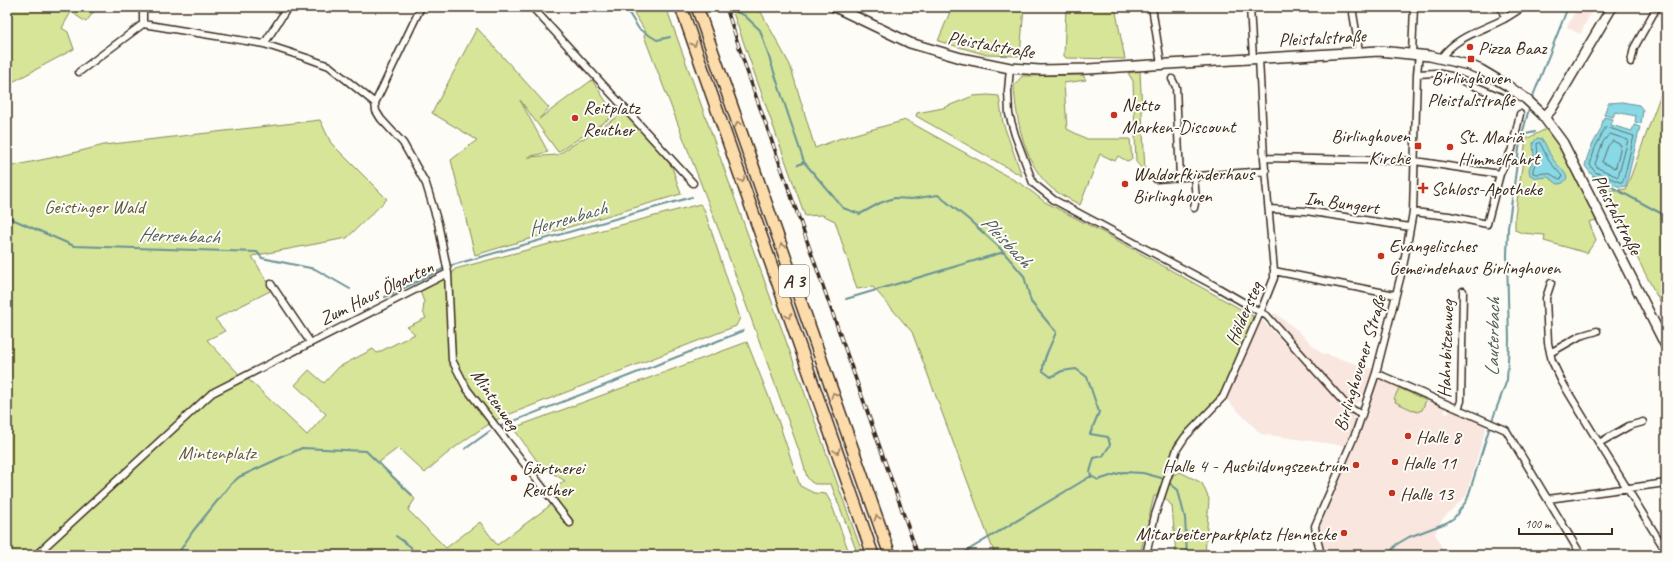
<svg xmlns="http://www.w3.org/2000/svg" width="1673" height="562" viewBox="0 0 1673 562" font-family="Caveat,sans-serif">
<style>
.built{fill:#f8e6df}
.green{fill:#d6e598;stroke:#88885b}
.water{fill:#89d8e5;stroke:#6a9295}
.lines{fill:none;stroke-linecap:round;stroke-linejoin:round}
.shore{stroke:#5a706e;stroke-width:1}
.stream{stroke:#6a9295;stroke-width:2}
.street-casing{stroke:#3b2a1e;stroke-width:9}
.secondary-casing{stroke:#3b2a1e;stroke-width:12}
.highway-casing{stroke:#3b2a1e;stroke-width:14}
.street{stroke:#fdfcf7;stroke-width:6}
.secondary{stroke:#fdfcf7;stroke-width:9}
.highway{stroke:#fddcac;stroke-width:11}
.rail-casing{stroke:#3b2a1e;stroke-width:3.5}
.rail{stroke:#fdfcf7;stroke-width:2;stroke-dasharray:6;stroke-linecap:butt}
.oneway{stroke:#9c8365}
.poi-dot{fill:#c8321e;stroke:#fdfcf7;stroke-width:1.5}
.labels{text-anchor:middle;stroke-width:4;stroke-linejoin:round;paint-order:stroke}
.shield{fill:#fdfcf7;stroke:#75695f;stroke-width:1}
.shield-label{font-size:18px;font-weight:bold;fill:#3b2a1e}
.street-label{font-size:19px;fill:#3b2a1e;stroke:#fdfcf7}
.poi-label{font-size:19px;fill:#3b2a1e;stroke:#fdfcf7;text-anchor:start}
.park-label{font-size:19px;fill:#62593c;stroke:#fdfcf7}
.water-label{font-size:20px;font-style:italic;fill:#525e5a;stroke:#fdfcf7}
</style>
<rect width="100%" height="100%" fill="#fdfcf7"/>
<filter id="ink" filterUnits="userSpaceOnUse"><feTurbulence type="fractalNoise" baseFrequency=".025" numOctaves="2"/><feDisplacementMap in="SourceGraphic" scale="8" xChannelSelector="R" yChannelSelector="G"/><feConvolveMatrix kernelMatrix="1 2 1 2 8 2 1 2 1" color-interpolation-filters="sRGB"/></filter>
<g filter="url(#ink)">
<path class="built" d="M1578 7H1582L1591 12 1580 34 1567 27Z
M1275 313 1296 329 1321 353 1373 369 1361 401 1350 405 1271 316Z
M1260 318 1352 415 1357 422 1346 446 1261 434 1225 398Z
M1381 380 1446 408 1444 412 1448 414 1450 410 1469 418 1470 416 1487 424 1466 496 1443 518 1435 533 1445 555H1323L1318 532 1354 449 1367 415 1370 414 1368 413 1377 381Z"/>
<path class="green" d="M7 7H97L86 22 71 12 62 28 68 32 74 49 7 85Z
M630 7H666L863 555H858L831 484H815L811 482 807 477 801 456 723 241 644 36 646 32Z
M731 7H755L761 12 790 65 815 148 841 138 906 120 1023 185 1045 202 1104 233 1253 316 1250 327 1222 391 1212 404 1175 443 1169 468 1158 496H1154L1140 555H995L912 332 873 287 857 289 835 221 822 215 805 216Z
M952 7H1024L1020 56 987 55 938 41Z
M1066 7H1115L1125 59 1066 58 1064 56Z
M477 28 549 108 539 119 592 80 615 115 558 152 520 100 548 152 528 157 557 155 627 111 672 167 681 194 475 255 451 160 477 140 432 113Z
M1140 71 1145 172 1136 162 1133 81 1128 73Z
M1083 75 1086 80 1064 83 1067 129 1087 139H1130L1132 159 1127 161 1118 156 1115 161 1100 154 1080 205C1072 200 1062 196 1054 190 1025 168 1016 120 1014 86L1022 76Z
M1666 80V314L1603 191 1626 189Z
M988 95 999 96 1003 123 1022 176 916 116 917 113 943 108 973 96Z
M320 120 331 143 387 199 347 238 252 256 272 290 215 319 225 331 207 340 239 374 247 378 307 435 326 414 295 385 309 370 324 383 339 367 373 349 377 353 415 334 407 327 426 318 423 312 424 302 420 291 451 275 455 269 700 204 704 209 740 318 736 326 500 418C473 433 447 452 425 473L398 448 378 463 415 499 408 510 446 548 480 522 497 545 556 501 547 489 565 481 540 465 513 428 747 342 778 420 800 486 814 493 826 494 831 503 850 555H7V167L65 155 104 145Z
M1548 128 1571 166 1596 220 1589 222 1596 240 1587 253 1544 241 1545 235 1522 233 1515 230V215L1526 139Z
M1399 388 1426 400 1422 410 1417 412 1395 402 1396 400 1394 399Z
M1180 472 1202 483 1209 499 1205 555H1176L1172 506 1164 497 1173 475Z"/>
<path class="water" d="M1622 102 1639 105 1643 110 1641 124 1635 122 1636 116 1615 112 1613 117 1604 115 1608 103Z
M1604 117 1613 119 1611 125 1632 131 1634 125 1640 127 1626 186 1620 187 1592 175 1585 166C1588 152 1592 145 1599 133 1602 129 1602 122 1604 117Z
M1537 138 1542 139C1547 145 1548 153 1553 159 1557 166 1565 170 1567 178L1563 183 1558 184 1548 177 1537 178 1530 175 1529 169 1534 158 1533 143Z"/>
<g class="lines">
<path class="shore" d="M1606 127 1634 136 1624 178 1622 183 1595 172 1590 165 1595 148Z
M1610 134 1628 140 1618 177 1598 168 1595 164 1603 142Z
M1613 141 1621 145 1616 167 1614 168 1602 162 1608 146Z
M1540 143 1549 161 1562 176 1561 179C1556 179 1552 173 1546 173 1541 173 1538 175 1533 173V169L1538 158 1537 144Z"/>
<path class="stream" d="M625 7 639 29 657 40 670 37
M736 12 744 15 760 30 804 162 843 208 860 214 880 203 894 198 911 199 938 195 968 219 999 247 1024 276 1031 302 1056 332C1052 344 1042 359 1043 371L1051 377 1062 371 1076 369 1087 377 1099 412 1090 434 1108 437 1110 445 1103 456 1094 458 1090 472 1091 476 1098 480 1123 472 1143 473 1165 479
M1531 101 1568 7
M1522 135 1535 132
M798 165 804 162
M1593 177 1666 216
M7 213 12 219 74 246 257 252 262 258 315 269 350 289
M449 266 692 197
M385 297 443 269
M846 299 1004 252
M501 426 743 331
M465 449 490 431
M1168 482 1178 490 1185 518 1187 555
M396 536 411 547 412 555
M177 555 193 531 230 485 239 477 302 448 366 451 412 495
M960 555 1091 476
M1388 555 1397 544 1409 537 1446 523 1454 518 1467 500 1490 426 1507 380 1509 340 1507 255 1508 228 1520 142 1530 105"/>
<g class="street-casing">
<path id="street" d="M143 7V24
M532 7 693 183
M1152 7 1161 64
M1250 7 1253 58
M1352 7 1358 44V52
M1501 7 1505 18
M264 44 288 7
M1412 53 1414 7
M1441 58C1455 37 1483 30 1504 19 1511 15 1517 11 1523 7
M1631 62 1634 48 1657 7
M1010 68 1008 91 1009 114 1015 135 1033 183 1054 200 1215 286 1267 316 1348 407 1362 415
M79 72 143 24 264 44 307 58 329 66 375 103
M1417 74 1436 73 1451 76 1510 101
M1172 79 1176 87 1180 178
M1264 158 1415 161 1500 174
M1156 179 1266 171
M1194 208 1196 199 1194 177
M1269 209 1306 211 1410 227
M1413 212 1449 216 1487 224 1500 174 1512 149 1520 114
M1274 271 1395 295
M448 273 452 360 467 389 570 523
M1551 283 1546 298 1548 343 1552 361 1562 382 1599 443 1629 426 1643 422
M271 284 310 342
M1550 353 1580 336 1597 331
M1376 373 1506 430 1581 555
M1458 409 1461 401 1463 291
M1599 443 1664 548 1666 547
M1548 499 1666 483
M36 555 212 393 448 273 438 223 426 184 403 143 381 119 376 111 375 103 421 7
M1146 555 1155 515 1177 449 1185 437 1223 397 1262 308 1274 278V271L1264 158 1259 58
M1321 555 1316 534 1315 526 1356 432 1376 373 1403 267 1413 212 1417 74 1419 54"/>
</g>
<g class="secondary-casing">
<path id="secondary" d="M835 7 910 43 961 58 1010 68 1040 70 1088 69 1379 51 1430 56 1469 65 1481 70 1508 86 1526 99 1541 113 1563 143 1666 346
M1544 117 1551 110 1612 7"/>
</g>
<g class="highway-casing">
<path id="highway" d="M681 7 873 555
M697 7 890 555"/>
</g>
<use href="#street" class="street"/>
<use href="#secondary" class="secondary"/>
<use href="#highway" class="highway"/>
<g class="rail-casing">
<path id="rail" d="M726 7 747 71 918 555"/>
</g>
<use href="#rail" class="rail"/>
</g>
<defs><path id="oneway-chevron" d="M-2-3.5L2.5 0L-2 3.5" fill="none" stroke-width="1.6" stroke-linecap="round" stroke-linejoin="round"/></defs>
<g class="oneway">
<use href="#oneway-chevron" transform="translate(694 44) rotate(71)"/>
<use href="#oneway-chevron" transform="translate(738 124) rotate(-109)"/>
<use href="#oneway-chevron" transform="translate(742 180) rotate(71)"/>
<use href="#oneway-chevron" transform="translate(782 246) rotate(-109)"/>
<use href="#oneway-chevron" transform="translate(789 316) rotate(71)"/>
<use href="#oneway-chevron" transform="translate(834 395) rotate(-109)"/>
<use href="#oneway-chevron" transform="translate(837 451) rotate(71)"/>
<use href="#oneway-chevron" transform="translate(877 518) rotate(-109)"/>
</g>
</g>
<g class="poi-dot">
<circle cx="1470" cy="47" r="4"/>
<rect x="1467" y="55" width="8" height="8" rx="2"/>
<circle cx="1114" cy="115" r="4"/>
<circle cx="575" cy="118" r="4"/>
<rect x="1414" y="142" width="8" height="8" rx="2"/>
<circle cx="1450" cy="147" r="4"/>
<circle cx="1125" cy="184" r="4"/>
<path d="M1421 182h4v4h4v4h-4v4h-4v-4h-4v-4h4z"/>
<circle cx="1381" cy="256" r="4"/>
<circle cx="1408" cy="436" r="4"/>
<circle cx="1395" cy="462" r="4"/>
<circle cx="1356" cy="465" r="4"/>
<circle cx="514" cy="478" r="4"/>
<circle cx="1392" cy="493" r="4"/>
<circle cx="1344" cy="533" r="4"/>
</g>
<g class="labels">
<rect class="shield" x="779" y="265" width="30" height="32" rx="3"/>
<g class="shield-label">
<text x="794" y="287">A 3</text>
</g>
<g class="street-label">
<text transform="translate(1322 37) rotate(-3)" y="7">Pleistalstraße</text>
<text transform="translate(991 44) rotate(10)" y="7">Pleistalstraße</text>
<text transform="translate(1342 202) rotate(8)" y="7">Im Bungert</text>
<text transform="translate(1618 214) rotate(63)" y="7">Pleistalstraße</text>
<text transform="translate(376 292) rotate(-26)" y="7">Zum Haus Ölgarten</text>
<text transform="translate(1243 313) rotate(-67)" y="7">Höldersteg</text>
<text transform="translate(1445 349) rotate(-88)" y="7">Hahnbitzenweg</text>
<text transform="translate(1359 363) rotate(-73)" y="7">Birlinghovener Straße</text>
<text transform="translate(496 399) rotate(55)" y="7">Mintenweg</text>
</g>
<g class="poi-label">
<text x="1478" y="54">Pizza Baaz</text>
<text x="1471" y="84" text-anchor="middle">Birlinghoven<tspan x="1471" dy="22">Pleistalstraße</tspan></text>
<text x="1122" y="111">Netto<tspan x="1122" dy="22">Marken-Discount</tspan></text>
<text x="583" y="114">Reitplatz<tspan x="583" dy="22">Reuther</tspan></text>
<text x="1410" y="142" text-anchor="end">Birlinghoven<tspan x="1410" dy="22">Kirche</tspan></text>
<text x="1458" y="143">St. Mariä<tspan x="1458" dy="22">Himmelfahrt</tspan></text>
<text x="1133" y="180">Waldorfkinderhaus<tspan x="1133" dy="22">Birlinghoven</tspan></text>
<text x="1431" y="195">Schloss-Apotheke</text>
<text x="1389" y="252">Evangelisches<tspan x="1389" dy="22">Gemeindehaus Birlinghoven</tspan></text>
<text x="1416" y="443">Halle 8</text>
<text x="1403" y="469">Halle 11</text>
<text x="1348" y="472" text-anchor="end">Halle 4 - Ausbildungszentrum</text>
<text x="522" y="474">Gärtnerei<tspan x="522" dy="22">Reuther</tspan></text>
<text x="1400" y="500">Halle 13</text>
<text x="1336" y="540" text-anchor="end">Mitarbeiterparkplatz Hennecke</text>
</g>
<g class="park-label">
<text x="94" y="213">Geistinger Wald</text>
<text x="217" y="459">Mintenplatz</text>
</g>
<g class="water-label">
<text transform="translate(567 218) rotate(-16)" y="7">Herrenbach</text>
<text transform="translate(179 235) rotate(2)" y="7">Herrenbach</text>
<text transform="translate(1007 241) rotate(46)" y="7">Pleisbach</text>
<text transform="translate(1492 337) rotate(-89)" y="7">Lauterbach</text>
</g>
</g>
<rect width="1673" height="562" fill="none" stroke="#fdfcf7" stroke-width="24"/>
<rect x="12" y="12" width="1649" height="538" fill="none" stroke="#3b2a1e" stroke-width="1.5" filter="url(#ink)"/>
<path d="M1519 528v6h93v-6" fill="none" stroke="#3b2a1e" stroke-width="2"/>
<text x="1525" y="528" font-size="12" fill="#3b2a1e" stroke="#fdfcf7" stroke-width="3" paint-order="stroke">100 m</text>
</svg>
